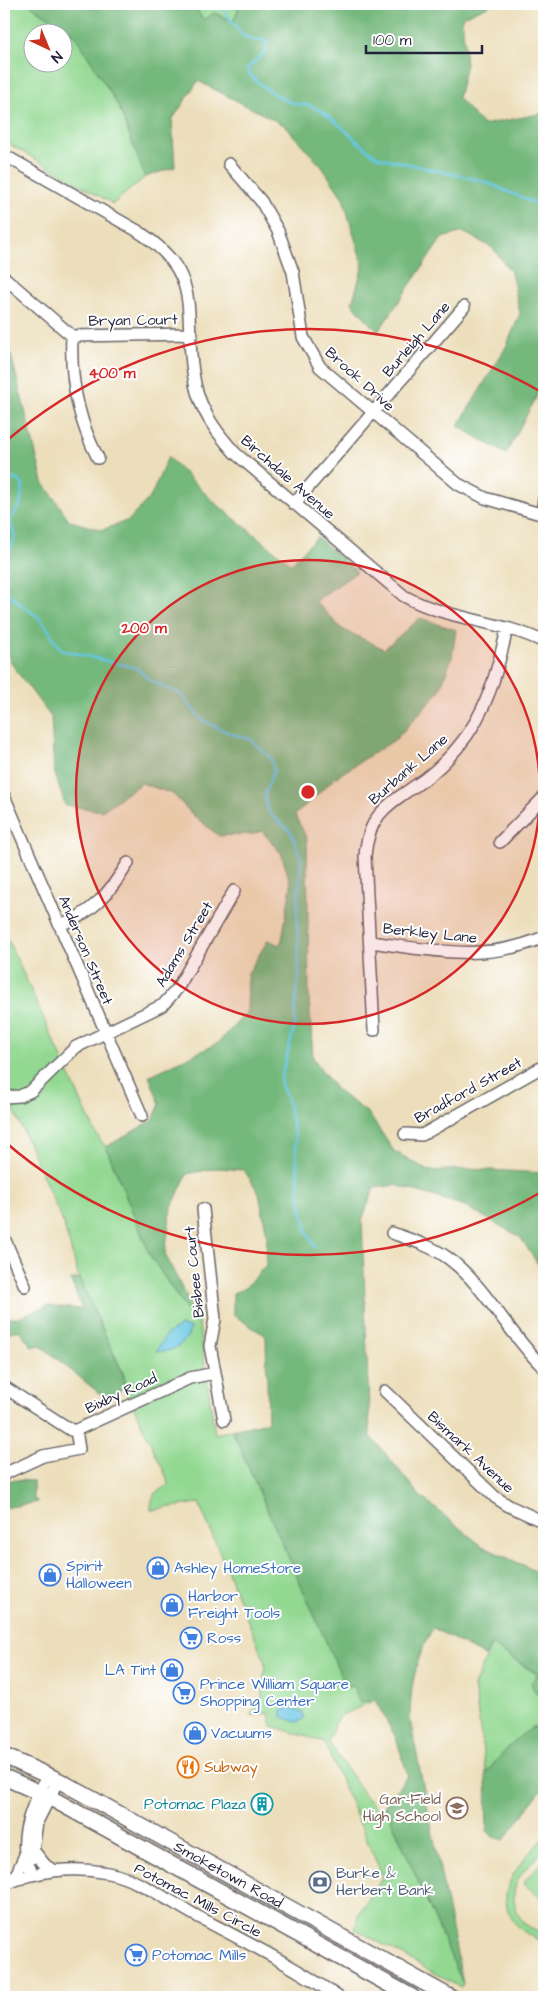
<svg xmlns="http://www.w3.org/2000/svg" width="548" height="2001" viewBox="0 0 548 2001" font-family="'Architects Daughter',sans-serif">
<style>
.green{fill:#92d891;stroke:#5a7d66;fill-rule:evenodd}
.forest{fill:#75b87b;stroke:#4c6d5b}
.water{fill:#66c6e4;stroke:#447490}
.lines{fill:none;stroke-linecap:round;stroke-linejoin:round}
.stream{stroke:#66c6e4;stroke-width:2.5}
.minor-casing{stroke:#696467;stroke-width:14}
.major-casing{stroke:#696467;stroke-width:18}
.minor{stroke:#fff;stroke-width:11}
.major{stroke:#fff;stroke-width:15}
.ring{fill:none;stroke:#d62828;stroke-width:2.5}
.labels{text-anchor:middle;stroke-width:4;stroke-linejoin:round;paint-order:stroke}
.street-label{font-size:15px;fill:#22223b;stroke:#fff}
.shop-label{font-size:15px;fill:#366cbe;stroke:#fff;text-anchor:start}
.food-label{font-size:15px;fill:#c56008;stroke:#fff;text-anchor:start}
.education-label{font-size:15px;fill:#785e54;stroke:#fff;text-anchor:end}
.culture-label{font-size:15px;fill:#0d838f;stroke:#fff;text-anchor:end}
.service-label{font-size:15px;fill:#4e5e75;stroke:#fff;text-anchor:start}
.centre{fill:#d62828;stroke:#fff;stroke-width:2.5}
.ring-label{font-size:15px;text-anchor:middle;font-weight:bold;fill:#d62828;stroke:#fff;stroke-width:4;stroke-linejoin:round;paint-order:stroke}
</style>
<rect width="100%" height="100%" fill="#fff"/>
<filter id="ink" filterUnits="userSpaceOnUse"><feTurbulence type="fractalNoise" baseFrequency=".02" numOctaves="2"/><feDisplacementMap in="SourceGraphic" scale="10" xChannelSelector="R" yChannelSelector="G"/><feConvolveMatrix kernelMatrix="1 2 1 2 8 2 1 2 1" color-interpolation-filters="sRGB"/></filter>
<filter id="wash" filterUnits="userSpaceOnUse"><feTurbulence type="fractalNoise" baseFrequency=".0096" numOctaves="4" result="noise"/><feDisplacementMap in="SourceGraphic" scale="20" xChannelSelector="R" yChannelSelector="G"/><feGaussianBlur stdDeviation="1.12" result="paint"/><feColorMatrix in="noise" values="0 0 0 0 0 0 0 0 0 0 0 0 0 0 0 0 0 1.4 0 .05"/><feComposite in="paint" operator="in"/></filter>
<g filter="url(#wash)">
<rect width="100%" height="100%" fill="#ecdeba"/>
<path class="green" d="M4 4H29L75 35 119 107 145 177 113 204 4 141ZM32 32H62V62H32Z
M197 4H238V11L233 21 214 13 206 20 201 17 195 6Z
M4 931 96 1134 106 1147 151 1257 187 1311 192 1308 198 1318 215 1434 232 1430 346 1686 352 1685 375 1700 338 1717 328 1741 365 1796 379 1811 385 1805 463 1984 461 1988 355 1929 358 1915 383 1877 324 1742 272 1726 269 1713 250 1716 263 1694 265 1662 199 1503 151 1510C151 1495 156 1492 168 1485L167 1478 124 1387V1375L79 1278 64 1225 4 1087Z
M491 1645 538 1675 534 1690 544 1699V1729L539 1726 532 1727 486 1773 474 1686Z
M544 1837V1849C536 1859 522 1870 517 1882 507 1903 522 1930 544 1933V1941C533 1939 523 1932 515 1923 490 1890 523 1861 544 1837Z
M544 1859V1901L523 1883Z"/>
<path class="forest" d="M29 4H197L195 6 201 17 205 19 214 13 233 21 238 11V4H493L462 17 466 64 458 98 483 125 544 113V382L506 454 458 426 506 347 520 314 511 272 493 248 463 232 442 238 378 332 352 303 363 266 343 198 322 167 284 125 198 81 172 120 175 167 145 177 119 107 75 35Z
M4 343 10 351 43 482 70 521 102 530 129 520 151 496 168 457 214 502 291 564 317 537 357 572 315 601 342 629 384 649 420 618 456 630 452 657 439 692 396 739 336 777 295 815 307 839 309 999 313 1058 336 1090 368 1113 394 1151 429 1171 470 1169 544 1173V1273L520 1237 465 1206 396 1185 374 1188 362 1220 370 1435 420 1496 482 1546 544 1575V1699L534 1690 531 1683 538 1674 491 1645 485 1656 433 1628C416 1657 410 1687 410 1720L463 1984 385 1805 408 1775 396 1738 375 1700 360 1702 352 1685 346 1687 232 1430 268 1422 266 1336 233 1315V1293L245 1288 266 1265 267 1235 259 1193 244 1170 217 1168 187 1174 171 1209 165 1254 192 1308 187 1311 151 1257 106 1147 153 1120 160 1104 149 1076 218 1043 247 1012 248 973 268 940 279 945 282 940 291 885 281 853 262 831 253 834 219 836 193 815 173 794 141 783 102 811 65 805 54 771 51 717 15 669 4 648Z
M79 1278 125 1379 124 1387 116 1395 104 1397 40 1345 32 1347 20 1331H13L4 1336V1318H17L47 1306 82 1309 71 1280Z
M11 1480 33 1481V1498L38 1502 4 1508V1483Z
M539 1726 544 1729V1786L504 1840 493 1837 487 1831 486 1773C498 1759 521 1729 539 1726Z"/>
<path class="water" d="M180 1326 191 1328C186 1344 173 1353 156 1351L167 1334Z
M290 1707 303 1712 304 1719 297 1722 282 1717V1711Z"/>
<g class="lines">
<path class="stream" d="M219 4 243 36 253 40H267L266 51 247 69C251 81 283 101 296 104 301 105 306 104 311 106 331 113 356 144 378 157L483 181 544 207
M4 475 19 481 23 485 20 505 10 521 15 537 4 565
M4 587C13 603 30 608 42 621 50 630 53 641 62 650L136 668 151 681 180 694 202 720 229 733 250 739 271 758 274 771 265 793 266 804 269 813 291 832 301 857 297 913 299 976 295 1005V1024L280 1082 286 1096 295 1136 300 1201 307 1232 315 1247"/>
</g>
</g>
<g filter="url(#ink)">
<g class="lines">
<g class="minor-casing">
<path id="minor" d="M4 155 136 230C211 277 179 318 196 388 202 413 218 434 235 453L404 596C447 620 500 620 544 642
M229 164 261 201 278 231 293 272 303 337 320 367 458 484 485 498 544 515
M6 279 72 336 192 334
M72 336C70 379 78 420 98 458
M294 504 464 307
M542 514 544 499
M4 796 142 1116
M500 842 544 797
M59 925C92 915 111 891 128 863
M370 942C431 950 485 963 544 937
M374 1030 365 856C369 810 392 803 425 779 437 770 448 759 458 747 487 713 497 672 507 629
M4 1097 20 1096 31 1091 76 1047 163 1005 177 989 234 891
M405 1134 422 1135 544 1066
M203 1209 215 1319 210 1346 224 1420
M392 1233C412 1240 431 1246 448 1258 485 1285 510 1336 544 1368
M4 1238 25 1286
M4 1387 71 1430H76
M385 1391 495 1497 509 1506 544 1522
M76 1430 190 1378 215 1373
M4 1474 43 1456 79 1449 76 1430
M32 1849 45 1865 54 1871
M32 1858 37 1822 58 1780
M33 1874C30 1868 25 1860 25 1853 22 1825 36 1798 48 1775
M8 1883 17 1873 25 1855
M4 1885C35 1870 74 1866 108 1873 138 1879 166 1899 193 1914 242 1940 293 1965 338 1997"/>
</g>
<g class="major-casing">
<g id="major">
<path id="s1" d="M4 1756 58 1780 450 1997"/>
<path d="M4 1777 49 1797 412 1997"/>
</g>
</g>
<use href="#minor" class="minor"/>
<use href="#major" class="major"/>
</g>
</g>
<circle cx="308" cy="792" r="232" fill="#d62828" fill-opacity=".12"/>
<g class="ring">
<circle cx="308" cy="792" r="232"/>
<path d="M543 1191A463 463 0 0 1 4 1141M4 443A463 463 0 0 1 543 393"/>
</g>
<defs>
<g id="shop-ring" transform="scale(1.125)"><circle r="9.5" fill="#fff" stroke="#3f7fe0" stroke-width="1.5"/><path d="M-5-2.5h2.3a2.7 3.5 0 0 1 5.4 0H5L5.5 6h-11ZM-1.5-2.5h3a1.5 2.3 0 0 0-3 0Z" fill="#3f7fe0"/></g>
<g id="supermarket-ring" transform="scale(1.125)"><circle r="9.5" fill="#fff" stroke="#3f7fe0" stroke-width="1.5"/><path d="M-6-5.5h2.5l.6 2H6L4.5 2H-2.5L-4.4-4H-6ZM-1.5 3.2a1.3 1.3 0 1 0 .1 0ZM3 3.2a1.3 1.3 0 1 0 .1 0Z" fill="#3f7fe0"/></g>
<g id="restaurant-ring" transform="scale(1.125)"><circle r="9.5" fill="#fff" stroke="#e8710a" stroke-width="1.5"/><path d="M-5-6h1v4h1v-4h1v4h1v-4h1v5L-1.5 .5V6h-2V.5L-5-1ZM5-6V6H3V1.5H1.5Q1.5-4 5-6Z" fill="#e8710a"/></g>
<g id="building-ring" transform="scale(1.125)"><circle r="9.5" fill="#fff" stroke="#0f9aa8" stroke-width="1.5"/><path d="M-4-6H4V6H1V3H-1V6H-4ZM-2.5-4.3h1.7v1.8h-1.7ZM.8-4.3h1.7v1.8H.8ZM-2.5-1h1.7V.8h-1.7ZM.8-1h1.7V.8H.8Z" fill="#0f9aa8"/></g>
<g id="school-ring" transform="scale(1.125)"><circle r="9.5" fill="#fff" stroke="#8d6e63" stroke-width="1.5"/><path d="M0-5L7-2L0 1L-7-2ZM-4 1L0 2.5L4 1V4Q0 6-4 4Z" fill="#8d6e63"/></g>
<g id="bank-ring" transform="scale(1.125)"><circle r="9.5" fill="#fff" stroke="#5c6f8a" stroke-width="1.5"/><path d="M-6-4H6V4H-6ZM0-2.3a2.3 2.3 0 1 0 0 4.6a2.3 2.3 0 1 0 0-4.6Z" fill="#5c6f8a"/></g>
</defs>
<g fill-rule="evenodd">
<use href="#shop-ring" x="158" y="1568"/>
<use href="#shop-ring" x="50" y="1575"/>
<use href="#shop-ring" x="172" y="1605"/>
<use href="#supermarket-ring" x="191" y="1638"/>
<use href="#shop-ring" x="172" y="1670"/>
<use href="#supermarket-ring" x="184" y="1693"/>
<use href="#shop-ring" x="195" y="1733"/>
<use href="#restaurant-ring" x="188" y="1767"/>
<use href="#building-ring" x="262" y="1804"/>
<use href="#school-ring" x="457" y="1808"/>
<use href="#bank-ring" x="320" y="1882"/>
<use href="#supermarket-ring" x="136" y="1955"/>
</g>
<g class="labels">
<g class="street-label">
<text transform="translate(133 320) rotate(-1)" y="5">Bryan Court</text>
<text transform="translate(416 339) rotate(-49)" y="5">Burleigh Lane</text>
<text transform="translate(360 379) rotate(42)" y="5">Brook Drive</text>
<text transform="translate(288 477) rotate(41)" y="5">Birchdale Avenue</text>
<text transform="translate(408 769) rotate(-41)" y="5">Burbank Lane</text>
<text transform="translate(430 933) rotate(6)" y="5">Berkley Lane</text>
<text transform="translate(184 944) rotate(-59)" y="5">Adams Street</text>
<text transform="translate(86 950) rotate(67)" y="5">Anderson Street</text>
<text transform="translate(468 1090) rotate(-29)" y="5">Bradford Street</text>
<text transform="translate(194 1272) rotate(-96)" y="5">Bisbee Court</text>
<text transform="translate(121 1393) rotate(-25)" y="5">Bixby Road</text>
<text transform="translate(471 1452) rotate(43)" y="5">Bismark Avenue</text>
<text dy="5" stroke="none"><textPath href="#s1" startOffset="254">Smoketown Road</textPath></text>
<text transform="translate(198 1900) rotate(28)" y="5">Potomac Mills Circle</text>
</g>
<g class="shop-label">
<text x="66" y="1571">Spirit<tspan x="66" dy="17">Halloween</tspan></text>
<text x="174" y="1573">Ashley HomeStore</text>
<text x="188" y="1601">Harbor<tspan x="188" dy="17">Freight Tools</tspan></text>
<text x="207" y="1643">Ross</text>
<text x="156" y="1675" text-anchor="end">LA Tint</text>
<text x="200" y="1689">Prince William Square<tspan x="200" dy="17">Shopping Center</tspan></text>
<text x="211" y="1738">Vacuums</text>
<text x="152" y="1960">Potomac Mills</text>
</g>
<g class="food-label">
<text x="204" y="1772">Subway</text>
</g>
<g class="education-label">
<text x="441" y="1804">Gar-Field<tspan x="441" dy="17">High School</tspan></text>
</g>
<g class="culture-label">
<text x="246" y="1809">Potomac Plaza</text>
</g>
<g class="service-label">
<text x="336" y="1878">Burke &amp;<tspan x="336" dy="17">Herbert Bank</tspan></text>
</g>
</g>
<circle cx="308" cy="792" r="8" class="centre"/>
<g class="ring-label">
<text x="112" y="378">400 m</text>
<text x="144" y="633">200 m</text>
</g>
<rect width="548" height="2001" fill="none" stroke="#fff" stroke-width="20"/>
<g transform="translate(48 48) rotate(136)"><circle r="24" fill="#ffffff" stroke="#a7a7b1"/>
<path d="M0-4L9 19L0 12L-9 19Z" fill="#c8321e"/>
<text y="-8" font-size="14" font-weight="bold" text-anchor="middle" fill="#22223b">N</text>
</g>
<path d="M366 45v8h116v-8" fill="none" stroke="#22223b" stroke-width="2.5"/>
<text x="373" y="45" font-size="15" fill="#22223b" stroke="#ffffff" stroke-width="4" paint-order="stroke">100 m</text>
</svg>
